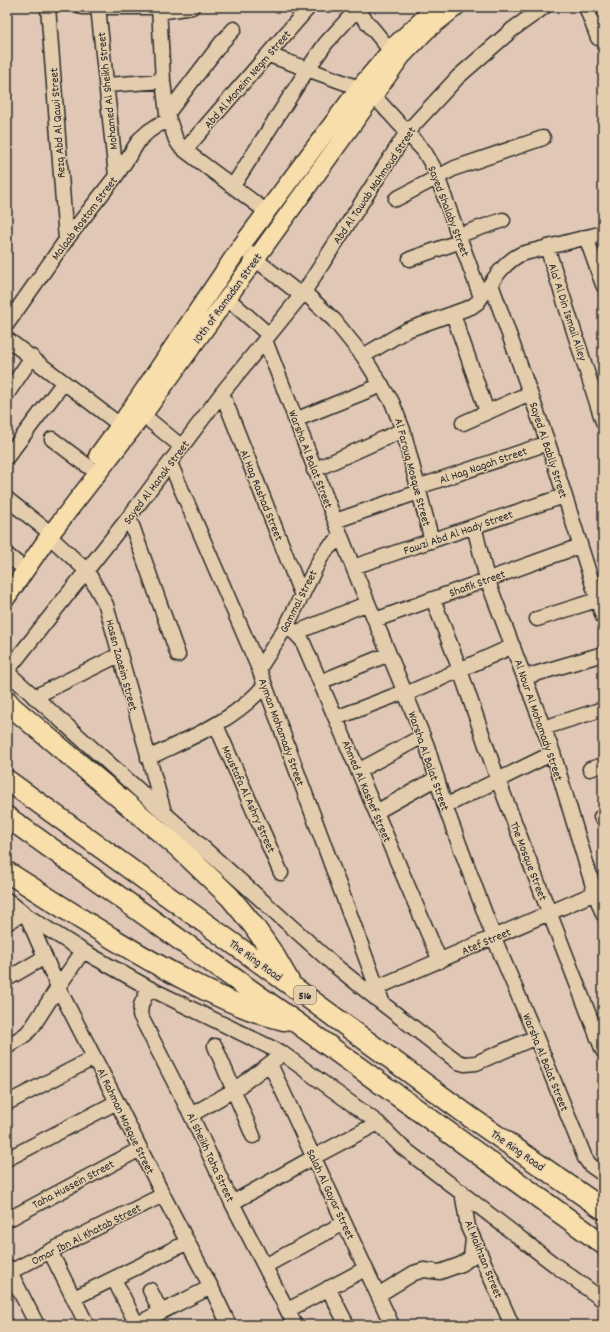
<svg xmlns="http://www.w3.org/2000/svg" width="610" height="1332" viewBox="0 0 610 1332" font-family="Dekko,sans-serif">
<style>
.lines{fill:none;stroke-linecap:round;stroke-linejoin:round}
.minor-casing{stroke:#2b2b2b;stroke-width:17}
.major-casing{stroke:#2b2b2b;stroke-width:20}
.highway-casing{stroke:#2b2b2b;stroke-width:23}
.minor{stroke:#e3cdac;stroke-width:14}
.major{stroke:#f8deab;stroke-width:17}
.highway{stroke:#f8deab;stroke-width:20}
.labels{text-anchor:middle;stroke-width:3;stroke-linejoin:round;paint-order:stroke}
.shield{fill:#e3cdac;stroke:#625c52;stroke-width:1}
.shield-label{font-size:11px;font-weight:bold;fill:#2b2b2b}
.street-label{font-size:12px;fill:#2b2b2b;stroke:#e3cdac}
</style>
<rect width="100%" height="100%" fill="#e1c8b6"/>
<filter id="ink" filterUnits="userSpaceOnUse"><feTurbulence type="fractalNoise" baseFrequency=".025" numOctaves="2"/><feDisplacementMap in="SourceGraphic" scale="8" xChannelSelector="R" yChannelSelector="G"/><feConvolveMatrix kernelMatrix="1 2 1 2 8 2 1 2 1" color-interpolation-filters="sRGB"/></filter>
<g filter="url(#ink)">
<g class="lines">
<g class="minor-casing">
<path id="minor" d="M48 7 66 240
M82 7H159
M98 7 116 176
M159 7 163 81 167 114 176 140 180 146 187 152 267 212
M586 7 598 38
M357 10 391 51
M159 12 192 7
M269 55 359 88
M107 85 163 81
M374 96 424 151 434 168 481 297
M167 114 222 42 234 29
M187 152 191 143 309 7
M233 186 307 70 326 43 359 7
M396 199 455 168 543 138
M459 235 503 220
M586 237 603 285
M241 246 255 259 301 295
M547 247 603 422
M410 259 461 241
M491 284 548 443 603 617
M304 292 334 320 363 356 392 402 403 430 432 541
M227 298 269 335
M453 314 487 412
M7 324 66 240 116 176 140 139 149 131 158 125 169 121
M7 339 120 425
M265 340 353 567 427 746 445 806 494 938 536 1037 585 1158 590 1165 603 1174
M363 356 407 330 471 307 478 302C490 285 502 263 521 254L603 233
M222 393 302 596
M7 394 32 357
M143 415 182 447
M295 420 382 385
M463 423 530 393
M52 439 89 467
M7 457 64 382
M170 463 259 669 383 1004
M314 470 403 430
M418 487 548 443
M7 499 44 528
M129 517 178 655
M335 521 419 492
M474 526 487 579 553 753 595 893 603 914
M49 536 87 571 106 605 164 812
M7 555 17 563
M353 567 564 496
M433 599 460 670 498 780 603 1051
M537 619 597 600
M375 620 580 546
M287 625 302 640 440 961
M295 633 368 603
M259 669 287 625 320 559 327 549 341 537
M7 671 129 517 222 393 304 292 407 132 458 77 513 29 544 7
M7 672 333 964 383 1004 458 1062 465 1064 476 1063 536 1037
M525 677 603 654
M320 682 389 654
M406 694 513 646
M34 697 119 655
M336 718 404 692
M216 725 281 873
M543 728 603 709
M148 758C191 737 233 722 265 685
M590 769 603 765
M358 771 423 736
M445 806 553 753
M376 812 437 778
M601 817 603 816
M7 900 27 916 83 951 149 988 282 1053 378 1123 402 1147 555 1265 603 1300
M27 916 58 987 117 1102 163 1195 211 1287 229 1325
M7 923 24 913
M7 979 45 957
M149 988 141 1005 140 1015 191 1115 232 1203 295 1325
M376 988 595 893
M215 1046 253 1136
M7 1047 26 1034 33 1026 58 987 83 951
M270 1064 392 1325
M7 1103 94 1058
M191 1115 234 1090 276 1059
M7 1159 117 1102
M462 1192 468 1227 512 1325
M232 1203 314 1157 378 1123
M7 1220 140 1149
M50 1251 87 1325
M7 1266 37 1325
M265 1266 344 1223
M10 1272 50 1251 163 1195
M114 1279 137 1325
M328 1288 347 1325
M150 1290 161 1312
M378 1295 414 1273 424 1270 440 1272 462 1264 471 1257 473 1239
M74 1298 188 1242
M288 1310 365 1269
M137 1324 211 1287"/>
</g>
<g class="major-casing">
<path id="major" d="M98 455 120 425 241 246 359 88 397 43 436 7
M7 597 49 536 143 415 402 56 426 31 456 7"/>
</g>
<g class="highway-casing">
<path id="highway" d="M7 701 12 707 179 848 230 897 253 925 274 955 289 981
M7 780 292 986 470 1117 603 1209
M7 817 297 1023 603 1244
M7 872C66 909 124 948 186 980 218 997 250 1012 284 1020"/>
</g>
<use href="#minor" class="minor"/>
<use href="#major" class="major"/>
<use href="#highway" class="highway"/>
</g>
</g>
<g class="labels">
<rect class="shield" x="294" y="986" width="22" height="18" rx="3"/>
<g class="shield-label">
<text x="305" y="999">516</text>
</g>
<g class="street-label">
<text transform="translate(247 79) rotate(-49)" y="4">Abd Al Moneim Negm Street</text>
<text transform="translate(107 91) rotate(-96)" y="4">Mohamed Al Sheikh Street</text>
<text transform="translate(57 123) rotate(-94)" y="4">Rezq Abd Al Qawi Street</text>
<text transform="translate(374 185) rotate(-56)" y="4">Abd Al Tawab Mahmoud Street</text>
<text transform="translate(449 211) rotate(69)" y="4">Sayed Shalaby Street</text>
<text transform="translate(84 218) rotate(-53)" y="4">Malaab Rostom Street</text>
<text transform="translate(227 298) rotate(-54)" y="4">10th of Ramadan Street</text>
<text transform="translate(568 312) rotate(72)" y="4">Ala' Al Din Ismail Alley</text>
<text transform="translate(549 450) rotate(72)" y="4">Sayed Al Bablly Street</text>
<text transform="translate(311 459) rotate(69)" y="4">Warsha Al Balat Street</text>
<text transform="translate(483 465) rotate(-19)" y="4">Al Hag Nagah Street</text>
<text transform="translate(413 472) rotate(75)" y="4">Al Farouq Mosque Street</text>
<text transform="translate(156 482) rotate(-53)" y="4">Sayed Al Hanak Street</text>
<text transform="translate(262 495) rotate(68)" y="4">Al Hag Rashad Street</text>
<text transform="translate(458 532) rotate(-19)" y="4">Fawzi Abd Al Hady Street</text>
<text transform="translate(477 583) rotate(-20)" y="4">Shafik Street</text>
<text transform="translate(298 601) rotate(-63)" y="4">Gammal Street</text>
<text transform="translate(122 665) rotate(75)" y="4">Hassn Zaaeim Street</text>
<text transform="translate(539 720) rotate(71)" y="4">Al Nour Al Mohamady Street</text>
<text transform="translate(282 732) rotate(70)" y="4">Ayman Mohamady Street</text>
<text transform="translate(429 761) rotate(71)" y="4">Warsha Al Balat Street</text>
<text transform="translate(367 791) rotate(67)" y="4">Ahmed Al Kashef Street</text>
<text transform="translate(249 799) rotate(66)" y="4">Moustafa Al Ashry Street</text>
<text transform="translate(529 861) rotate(69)" y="4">The Mosque Street</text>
<text transform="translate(486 941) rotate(-23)" y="4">Atef Street</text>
<text transform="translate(256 960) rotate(36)" y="4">The Ring Road</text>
<text transform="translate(546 1062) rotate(68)" y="4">Warsha Al Balat Street</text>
<text transform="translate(126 1121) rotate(64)" y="4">Al Rahman Mosque Street</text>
<text transform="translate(518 1150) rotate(35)" y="4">The Ring Road</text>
<text transform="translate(211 1157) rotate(65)" y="4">Al Sheikh Taha Street</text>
<text transform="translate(73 1184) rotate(-28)" y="4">Taha Hussein Street</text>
<text transform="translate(331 1194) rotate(65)" y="4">Salah Al Gayar Street</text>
<text transform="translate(86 1234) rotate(-27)" y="4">Omar Ibn Al Khatab Street</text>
<text transform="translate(484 1259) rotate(68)" y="4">Al Makhzan Street</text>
</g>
</g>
<rect width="610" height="1332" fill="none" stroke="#e3cdac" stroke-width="24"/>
<rect x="12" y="12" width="586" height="1308" fill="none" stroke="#2b2b2b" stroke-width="1.5" filter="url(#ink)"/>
</svg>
